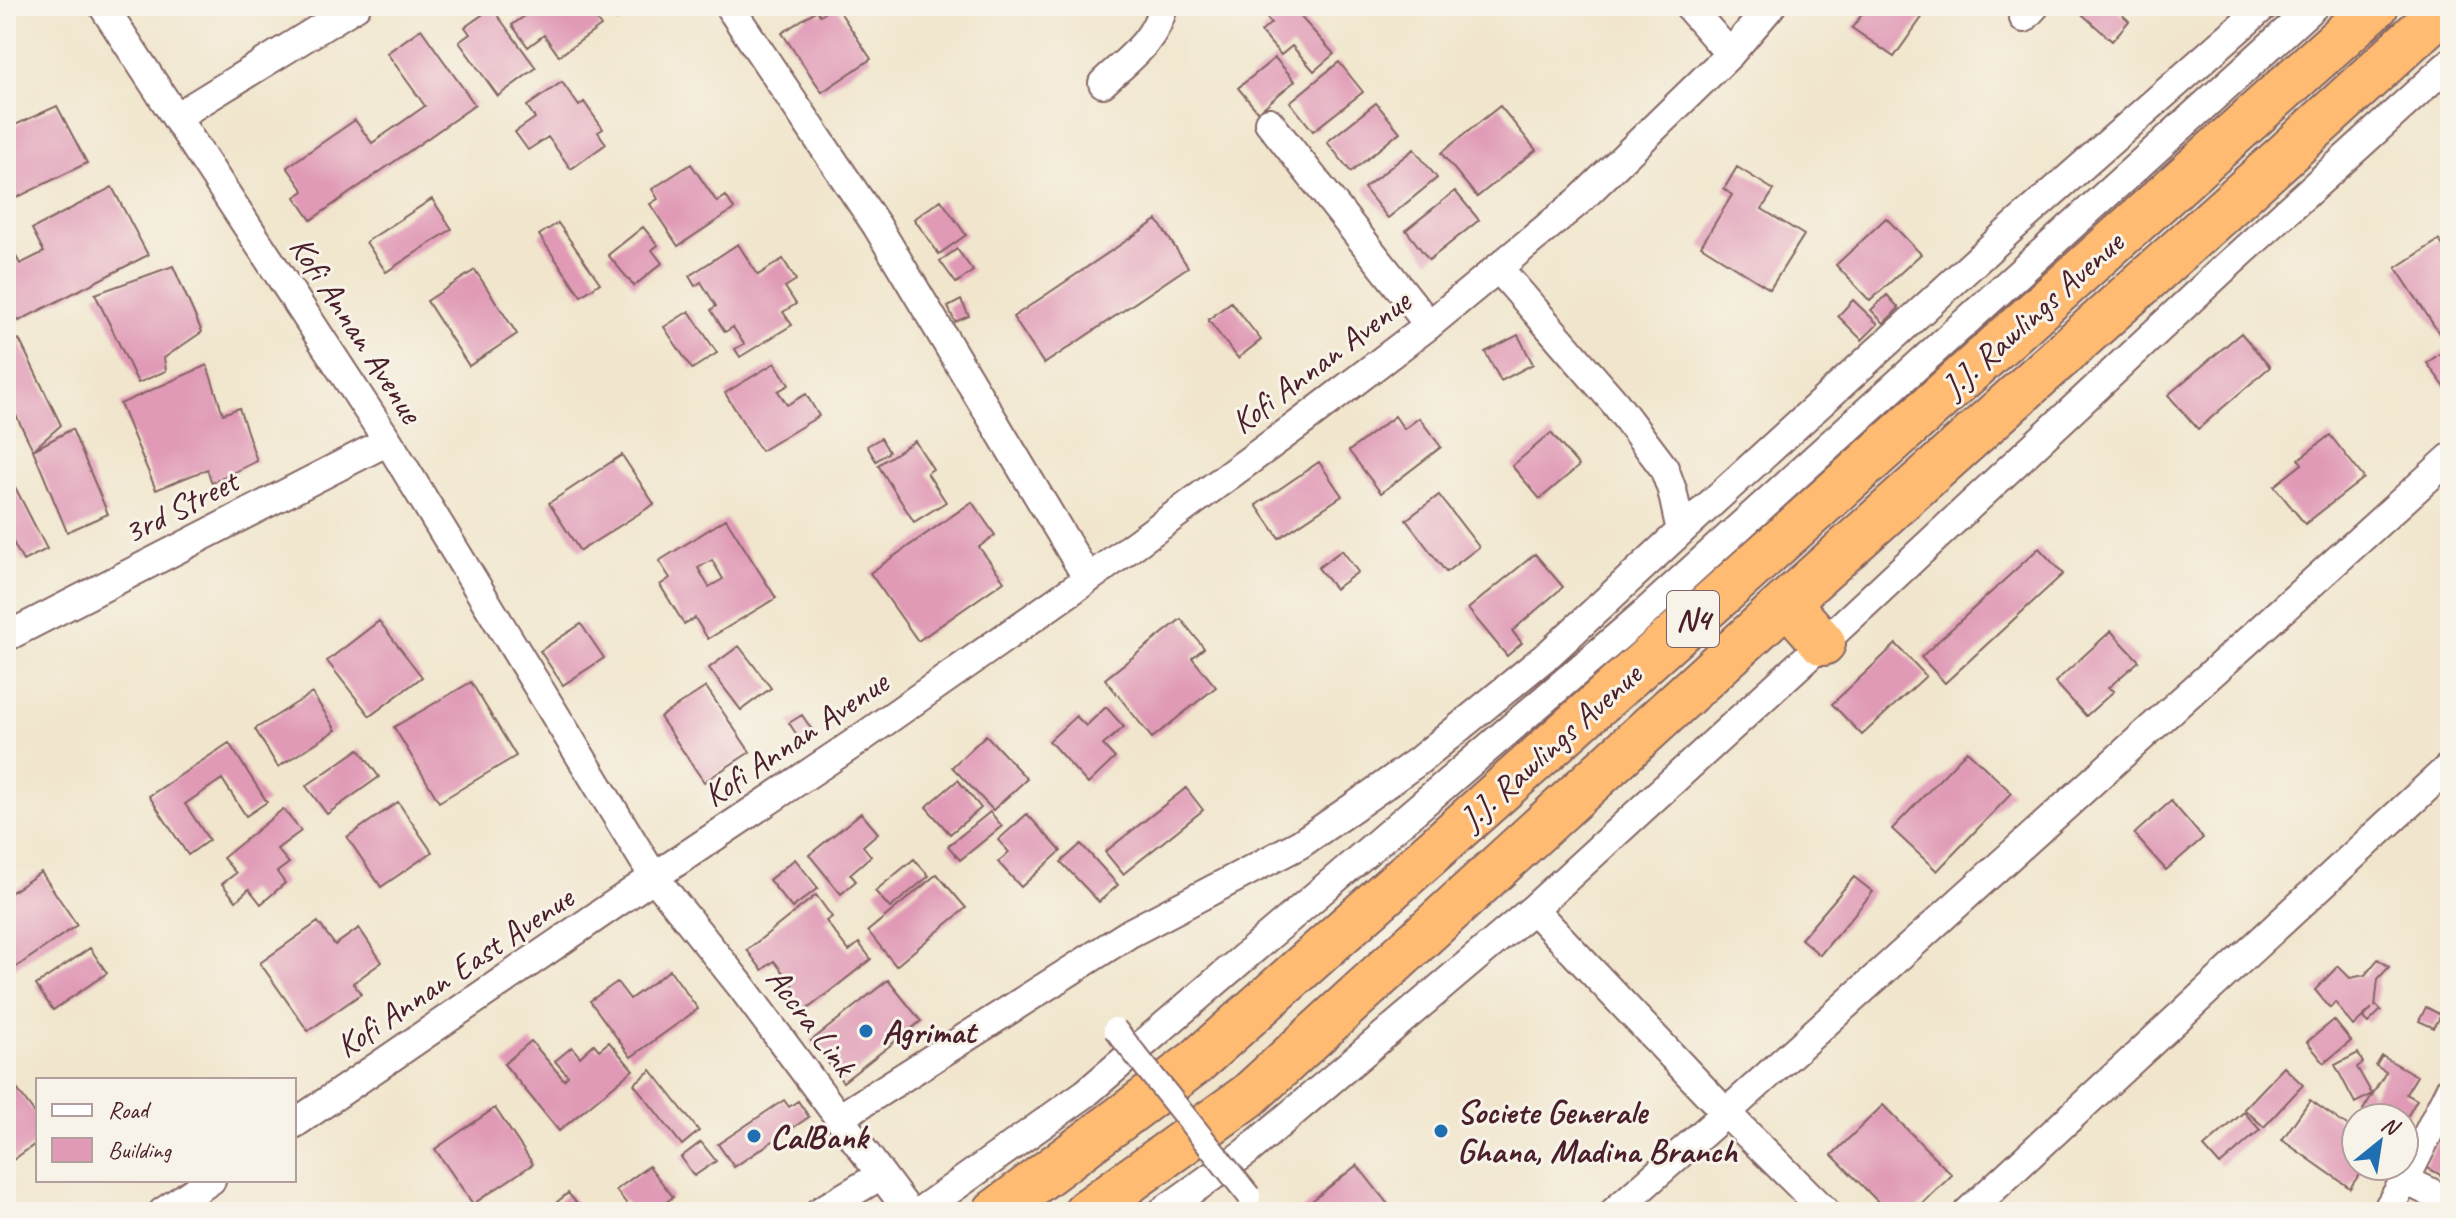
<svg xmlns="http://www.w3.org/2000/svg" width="2456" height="1218" viewBox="0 0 2456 1218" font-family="Caveat,sans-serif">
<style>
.building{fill:#e09ab6;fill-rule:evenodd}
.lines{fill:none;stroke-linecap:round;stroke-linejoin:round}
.minor-casing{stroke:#846564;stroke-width:32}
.trunk-casing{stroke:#846564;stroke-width:48}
.minor{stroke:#fff;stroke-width:28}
.trunk{stroke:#ffbb71;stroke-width:44}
.pedestrian-bridge-casing{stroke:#846564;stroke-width:26;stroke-linecap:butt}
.pedestrian-bridge{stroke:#fff;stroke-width:22}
.poi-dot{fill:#1f6fb2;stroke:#f7f3e8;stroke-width:3}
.labels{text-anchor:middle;stroke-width:6;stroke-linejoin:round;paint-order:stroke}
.shield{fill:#f7f3e8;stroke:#7e5f64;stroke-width:2}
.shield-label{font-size:32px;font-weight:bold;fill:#4a1f2b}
.street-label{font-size:34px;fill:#4a1f2b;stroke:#f7f3e8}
.poi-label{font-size:34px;font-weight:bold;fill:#4a1f2b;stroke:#f7f3e8;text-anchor:start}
</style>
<rect width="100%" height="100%" fill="#f7f3e8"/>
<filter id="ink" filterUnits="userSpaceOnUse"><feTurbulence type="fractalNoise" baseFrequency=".0125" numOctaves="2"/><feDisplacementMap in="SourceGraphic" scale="16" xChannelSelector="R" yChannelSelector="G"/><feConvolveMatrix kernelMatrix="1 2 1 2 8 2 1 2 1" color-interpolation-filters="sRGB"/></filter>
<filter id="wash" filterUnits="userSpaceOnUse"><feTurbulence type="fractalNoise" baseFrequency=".006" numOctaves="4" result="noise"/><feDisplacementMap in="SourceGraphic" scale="32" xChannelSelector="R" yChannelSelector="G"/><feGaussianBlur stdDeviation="1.8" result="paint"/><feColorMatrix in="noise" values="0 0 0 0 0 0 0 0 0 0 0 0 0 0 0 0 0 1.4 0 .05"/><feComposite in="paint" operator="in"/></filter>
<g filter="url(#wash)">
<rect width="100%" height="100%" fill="#f1e6cd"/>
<g id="blocks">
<path class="building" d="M535 6H587L601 26 559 56 544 35 528 47 512 25 536 8Z
M606 6H637L616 20Z
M836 6 871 59 822 92 782 33 817 10 820 15Z
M1265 6H1291L1334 54 1314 71 1292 46 1281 55 1261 32 1271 23 1260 10Z
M1868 6H1930L1894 57 1852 28Z
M2073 6H2113L2129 21 2112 41Z
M492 8 536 68 498 96 459 42 470 34 465 27Z
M421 29 475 105 311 220 295 197 304 191 287 167 355 120 372 143 425 106 387 53Z
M1275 58 1295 81 1258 112 1238 88Z
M1339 62 1363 92 1313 131 1290 102Z
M562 82 579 106 584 102 603 129 598 132 606 144 571 169 548 137 528 150 515 132 535 118 527 106Z
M1376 103 1400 132 1351 172 1327 142Z
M57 106 87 163 6 203V111L13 126Z
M1500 106 1536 150 1477 197 1441 153Z
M1414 149 1437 178 1388 218 1364 188Z
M691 164 717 202 726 196 734 209 678 246 650 204 658 199 652 189Z
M1737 167 1774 190 1762 209 1804 235 1770 289 1701 246 1732 195 1724 189Z
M112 187 148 255 19 321 6 300V237L20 264 44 252 32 229Z
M1455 191 1479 220 1429 260 1406 230Z
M432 199 452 229 386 272 366 242Z
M941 200 966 235 939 254 914 219Z
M1886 218 1921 254 1870 301 1836 265Z
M1157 220 1188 267 1044 364 1013 317Z
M558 223 600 283 581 296 539 235Z
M643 227 658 245 652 250 662 263 634 286 608 255Z
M2439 240 2450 257V334L2443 339 2396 268Z
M738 244 758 275 783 259 796 280 785 287 796 304 783 312 792 325 740 357 735 349 744 344 733 327 725 332 711 310 716 306 701 282 695 286 689 276Z
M957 249 973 271 956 283 940 261Z
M173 266 202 332 164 358 166 371 138 383 95 294Z
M475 270 517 334 469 366 427 301Z
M1887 295 1899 308 1884 323 1871 310Z
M961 300 969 316 955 322 948 307Z
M1853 300 1878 324 1862 340 1838 316Z
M1231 302 1261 340 1238 358 1208 320Z
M689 311 717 353 692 369 664 327Z
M2241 333 2270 367 2198 429 2168 395Z
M1518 335 1533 364 1501 381 1485 352Z
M19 339 61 425 33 450 6 395V346Z
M2450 346V394L2427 363Z
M775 363 789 385 778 391 787 405 806 394 819 416 761 451 725 393Z
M207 365 223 414 239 408 257 461 212 483 207 469 156 490 120 404Z
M1395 416 1404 429 1419 418 1441 447 1381 493 1349 451Z
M72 429 108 514 67 532 33 450Z
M1551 433 1579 466 1540 499 1512 466Z
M2330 435 2364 478 2305 524 2274 486 2302 464 2299 459Z
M881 438 889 452 876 461 867 446Z
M915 441 933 469 927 473 946 502 914 522 878 465Z
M622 455 654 504 580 551 549 503Z
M1319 462 1342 496 1279 538 1256 505Z
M15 487 47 549 23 561 6 529V491Z
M1439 495 1479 547 1446 572 1406 520Z
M972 502 995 535 979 547 1004 581 918 641 870 573Z
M726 519 776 598 708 639 695 618 684 624 660 585 670 578 659 561ZM712 560 723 579 709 587 698 568Z
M2039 548 2063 574 1945 683 1921 657Z
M1342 550 1358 572 1335 589 1318 568Z
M1535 554 1563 587 1512 631 1522 643 1507 656 1468 609Z
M1181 619 1204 648 1192 658 1216 687 1152 738 1105 679Z
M379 621 422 677 370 716 327 661Z
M581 624 604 658 563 685 540 651Z
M2111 631 2139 661 2108 688 2114 691 2086 716 2055 682Z
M1896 644 1926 676 1862 735 1832 704Z
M739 646 771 688 741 710 709 668Z
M471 682 516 756 439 802 394 727Z
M706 687 750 752 704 782 660 717Z
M312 693 336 730 278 767 255 729Z
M1106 707 1124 727 1103 745 1115 758 1088 784 1049 741 1076 716 1086 726Z
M802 715 814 733 801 741 789 723Z
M986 735 1027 779 993 810 952 767Z
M229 743 267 802 246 816 222 779 185 804 209 840 188 855 149 796Z
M359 749 379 777 327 814 306 786Z
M1967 751 2012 793 1937 871 1892 829Z
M958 780 981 808 950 834 926 807Z
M1186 788 1203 810 1123 874 1105 852Z
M2171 801 2203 838 2166 870 2134 834Z
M398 802 432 852 381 887 347 837Z
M283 809 301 831 277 849 289 863 277 872 285 883 261 904 249 889 236 901 222 884 236 873 223 858Z
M990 812 1002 826 960 860 948 846Z
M861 813 878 833 863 846 871 856 850 874 856 881 841 894 809 855Z
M1027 814 1061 851 1021 887 998 862 1009 852 998 840Z
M1081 844 1118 885 1099 902 1061 862Z
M795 859 818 888 792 908 769 880Z
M914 859 929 876 890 908 875 891Z
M41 872 77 925 6 974V896Z
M937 874 966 908 896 966 868 931Z
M1854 877 1873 892 1820 955 1801 939Z
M816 895 832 917 826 921 849 951 859 943 871 959 801 1014 783 993 793 985 774 961 762 970 747 950Z
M318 922 335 945 359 928 382 962 353 983 361 994 308 1031 260 963Z
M90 948 107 973 53 1010 36 985Z
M2378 959 2389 967 2378 979 2375 1007 2376 1005 2381 1010 2368 1023 2363 1018 2372 1008 2353 1026 2335 1002 2330 1008 2315 990 2338 966 2350 978 2365 975Z
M670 970 698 1009 631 1057 590 1001 617 982 630 999Z
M888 980 921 1021 843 1082 811 1041Z
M2426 1007 2441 1015 2434 1028 2419 1021Z
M2334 1020 2351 1041 2324 1063 2307 1042Z
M531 1041 564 1080 568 1076 555 1061 572 1047 580 1057 594 1044 599 1050 609 1042 633 1070 559 1131 504 1064Z
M2358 1053 2363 1063 2357 1067 2372 1094 2355 1103 2335 1065Z
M2382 1056 2417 1076 2406 1094 2417 1100 2404 1122V1118H2377L2363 1110 2386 1072 2376 1066Z
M2284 1067 2303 1085 2264 1127 2244 1109Z
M651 1070 699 1131 682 1145 634 1084Z
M6 1074 38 1118V1142L6 1165Z
M784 1100 789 1107 798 1101 809 1117 734 1167 718 1144Z
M2310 1100 2356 1132V1166H2365L2350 1188 2282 1140Z
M1883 1105 1952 1175 1914 1212H1888L1832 1155Z
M495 1108 533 1164 473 1204 435 1149Z
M2244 1112 2260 1130 2220 1165 2204 1147Z
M2448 1120 2450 1121V1180L2424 1166Z
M701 1142 716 1161 694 1176 681 1157Z
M1357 1165 1394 1212H1298Z
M649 1166 673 1197 653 1212H633L616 1190Z
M568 1193 584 1212H545Z"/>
</g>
</g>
<g filter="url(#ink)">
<use href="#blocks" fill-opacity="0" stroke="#846564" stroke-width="2"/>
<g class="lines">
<g class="minor-casing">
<path id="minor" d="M103 6 388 441 654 877 741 986 909 1212
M729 6 877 226 1088 579
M1688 6 1730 54
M2024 18 2035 6
M1103 83C1127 60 1156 41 1163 6
M176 117 356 6
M1269 122 1429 325
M1681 531 2011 229 2264 6
M6 637 388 441
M1533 909 1726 1113 1826 1212
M839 1118 1130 933 1300 844 1352 808 1417 762 1550 653 1681 531 1672 490 1664 468 1615 403 1499 269
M294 1124 654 877 850 746 1088 579 1303 421 1429 325 1580 200 1730 54 1771 6
M2405 1180 2450 1202
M163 1212 211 1180
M819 1212 881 1175
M919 1212 1086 1093 1638 619 2314 6
M1162 1212 1245 1153 1533 909 1823 643 2221 271 2450 63
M1614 1212 1726 1113 2450 458
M1968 1212 2450 766
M2386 1212 2405 1180 2450 1089"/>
</g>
<g class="trunk-casing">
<path id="trunk" d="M1787 602 1823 643
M995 1212 1196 1062 1744 574 2376 6
M1086 1212 1248 1096 1787 602 2284 156 2447 6"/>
</g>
<use href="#minor" class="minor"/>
<use href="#trunk" class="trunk"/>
<g class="pedestrian-bridge-casing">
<path id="pedestrian-bridge" d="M1115 1029 1249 1196"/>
</g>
<use href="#pedestrian-bridge" class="pedestrian-bridge"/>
</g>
</g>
<g class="poi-dot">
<circle cx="866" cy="1031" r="8"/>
<circle cx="1441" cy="1131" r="8"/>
<circle cx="754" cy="1136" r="8"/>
</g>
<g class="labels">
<rect class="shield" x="1667" y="591" width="52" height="56" rx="6"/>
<g class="shield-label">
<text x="1693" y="630">N4</text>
</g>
<g class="street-label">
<text transform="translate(2032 314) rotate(-42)" y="12">J.J. Rawlings Avenue</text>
<text transform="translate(357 329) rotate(57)" y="12">Kofi Annan Avenue</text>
<text transform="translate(1320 361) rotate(-37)" y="12">Kofi Annan Avenue</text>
<text transform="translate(180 506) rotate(-27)" y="12">3rd Street</text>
<text transform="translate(795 738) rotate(-34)" y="12">Kofi Annan Avenue</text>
<text transform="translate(1550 746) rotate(-42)" y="12">J.J. Rawlings Avenue</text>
<text transform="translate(454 971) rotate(-34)" y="12">Kofi Annan East Avenue</text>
<text transform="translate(812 1021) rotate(53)" y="12">Accra Link</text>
</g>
<g class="poi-label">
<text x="882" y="1043">Agrimat</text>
<text x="1457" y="1123">Societe Generale<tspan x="1457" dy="39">Ghana, Madina Branch</tspan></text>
<text x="770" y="1148">CalBank</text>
</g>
</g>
<rect width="2456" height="1218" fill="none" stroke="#f7f3e8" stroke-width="32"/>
<rect x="36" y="1078" width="260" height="104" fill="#f7f3e8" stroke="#b29e9c" stroke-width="2"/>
<rect x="52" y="1104" width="40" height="12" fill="#ffffff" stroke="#b29e9c" stroke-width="2"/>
<text x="108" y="1118" font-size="24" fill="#4a1f2b">Road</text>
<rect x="52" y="1138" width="40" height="24" fill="#e09ab6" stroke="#b29e9c" stroke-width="2"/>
<text x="108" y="1158" font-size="24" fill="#4a1f2b">Building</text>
<g transform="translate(2380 1142) rotate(30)"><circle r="38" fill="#f7f3e8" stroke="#b29e9c" stroke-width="2"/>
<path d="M0-6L14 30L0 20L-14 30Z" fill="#1f6fb2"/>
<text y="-12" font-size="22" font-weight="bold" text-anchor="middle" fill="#4a1f2b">N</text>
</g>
</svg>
